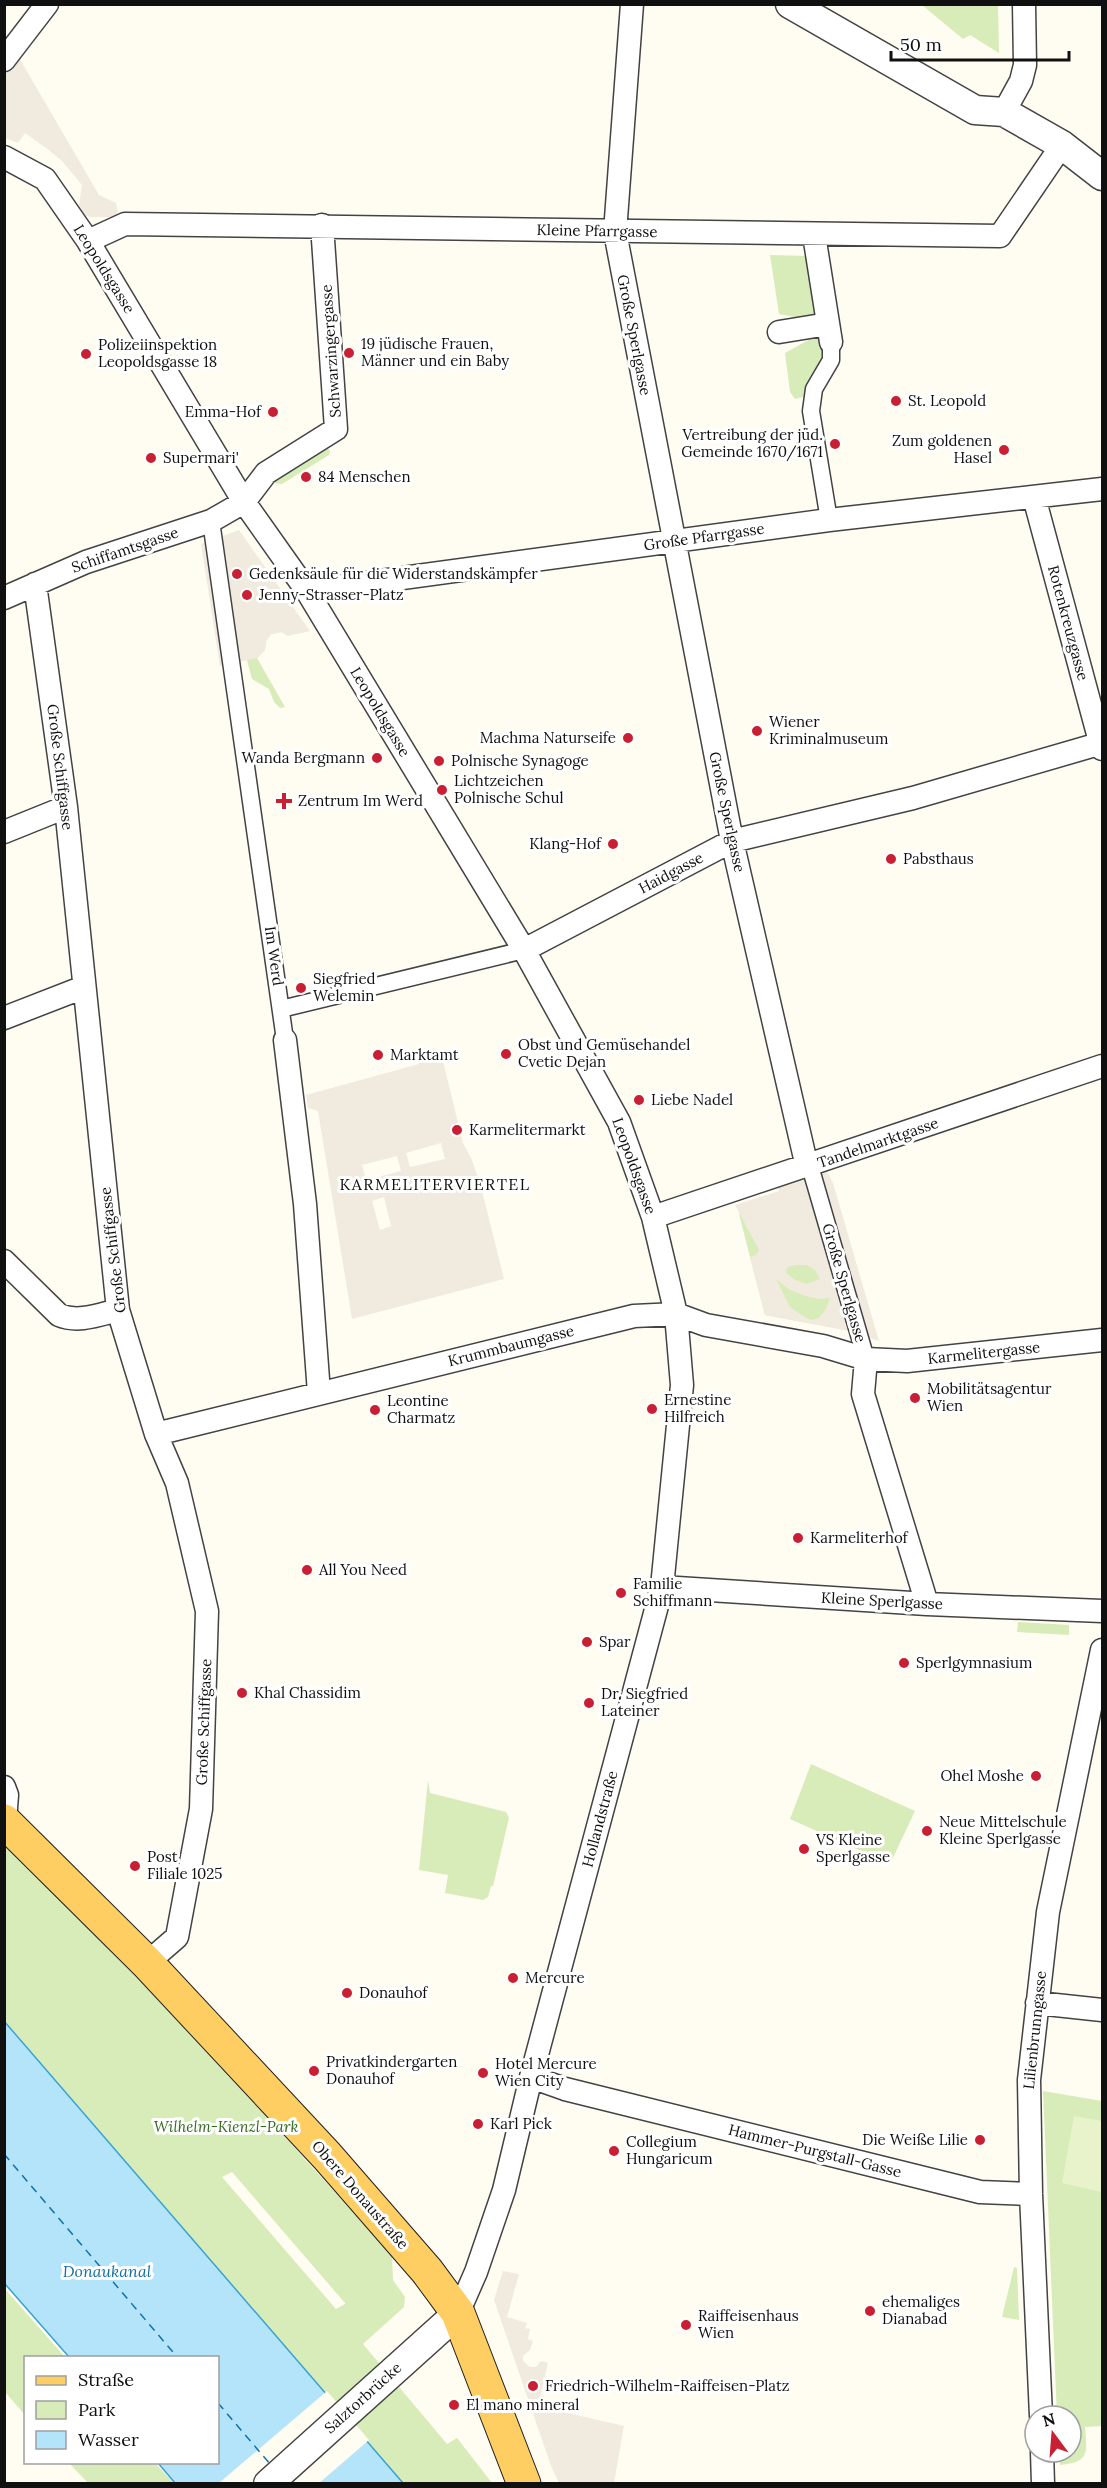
<svg xmlns="http://www.w3.org/2000/svg" width="1107" height="2488" viewBox="0 0 1107 2488" font-family="Lora,serif">
<style>
.green{fill:#d7ecb9;fill-rule:evenodd}
.pitch{fill:#e8f3cb}
.plaza{fill:#f1ebdf;fill-rule:evenodd}
.water{fill:#b4e4f9;stroke:#37a1d4;stroke-width:1.5}
.pier{fill:#fffcf2}
.lines{fill:none;stroke-linecap:round;stroke-linejoin:round}
.ferry{stroke:#1171a9;stroke-width:1.5;stroke-dasharray:8 6;stroke-linecap:butt}
.pedestrian-casing{stroke:#434343;stroke-width:19}
.minor-casing{stroke:#434343;stroke-width:25}
.tertiary-casing{stroke:#434343;stroke-width:31}
.primary-casing{stroke:#212121;stroke-width:35}
.pedestrian{stroke:#fff;stroke-width:16}
.minor{stroke:#fff;stroke-width:22}
.tertiary{stroke:#fff;stroke-width:28}
.primary{stroke:#fece63;stroke-width:33}
.poi-dot{fill:#c81f33;stroke:#fff;stroke-width:2}
.labels{text-anchor:middle;stroke-width:6;stroke-linejoin:round;paint-order:stroke}
.street-label{font-size:15px;fill:#101010;stroke:#fff}
.poi-label{font-size:15px;fill:#101010;stroke:#fff;text-anchor:start}
.park-label{font-size:15px;font-style:italic;fill:#326c1b;stroke:#fff}
.neighbourhood-label{font-size:16px;letter-spacing:1.5px;fill:#101010;stroke:#fff}
.water-label{font-size:16px;font-style:italic;fill:#1171a9;stroke:#fff}
</style>
<rect width="100%" height="100%" fill="#fffcf2"/>
<path class="green" d="M922 5H998L999 53 970 35 963 39Z
M770 255 810 256 820 312 811 320 779 314Z
M821 333 826 352 807 396 795 399 790 392 785 353Z
M326 446 330 451 329 455 282 484 273 483V478Z
M265 623 288 636 281 632 271 634 266 641 265 650 257 658 285 707 280 708 274 702 269 689 252 679 239 631Z
M800 1195 845 1330 765 1315 739 1214Z
M1018 1622 1069 1625V1635L1017 1632Z
M811 1764 915 1811 890 1864 790 1819Z
M428 1780 430 1793 506 1812 509 1818 493 1886H491L488 1897 483 1900 445 1893 448 1875 419 1870Z
M5 1843 151 1988 392 2256 393 2280 405 2297 404 2307 363 2344 447 2444 457 2438 492 2483H403L5 2021ZM232 2172 345 2303V2304L336 2309 222 2177Z
M1043 2091 1102 2101V2426L1085 2427C1087 2453 1090 2462 1060 2465L1059 2452H1071V2416H1057Z
M1014 2267 1017 2268 1019 2320 1002 2317Z
M4 2288 65 2357 26 2358 25 2415 5 2392Z
M69 2463H155L174 2483H88Z"/>
<path class="pitch" d="M1074 2116 1102 2121V2192L1062 2183Z"/>
<path class="plaza" d="M18 56 99 195 116 203 118 212 113 217H91L84 215 79 205 82 185 62 161 50 151 25 133 18 143 5 138 4 72Z
M239 530 310 631 288 636 281 632 271 634 266 641 265 650 257 658 220 666 201 544Z
M441 1053 463 1143 472 1160 481 1187 504 1279 352 1319 318 1111 308 1108 306 1095 419 1064 417 1057ZM441 1143 445 1159 410 1167 406 1153ZM397 1156 401 1171 366 1180 362 1165ZM384 1197 391 1226 380 1230 372 1201Z
M826 1169 833 1183 879 1341 845 1330 765 1315 750 1257 756 1255 759 1250 735 1205 779 1191 778 1187ZM796 1265H807L815 1270 820 1279 807 1284 795 1280 786 1273 787 1267ZM776 1279 790 1290 806 1296 819 1299 830 1298 826 1309 819 1318 811 1320 803 1316 790 1307Z
M503 2271 519 2274 507 2317 527 2323 525 2328 530 2329 528 2339 533 2341 530 2350 523 2356V2361L530 2367H536L541 2361 548 2363 538 2406 624 2426 614 2483H559L551 2466 494 2300Z"/>
<path class="water" d="M4 2021 403 2483H175L158 2463 218 2462V2358L69 2357 5 2284Z"/>
<path class="pier" d="M327 2391 369 2440 318 2484 219 2483Z"/>
<g class="lines">
<path class="ferry" d="M4 2154 178 2358
M218 2403 270 2464"/>
<g class="pedestrian-casing">
<path id="pedestrian" d="M829 520 811 411 814 389 831 360V342
M211 521 285 1040
M281 1009 524 950
M807 1167 812 1173 866 1359"/>
</g>
<g class="minor-casing">
<path id="minor" d="M632 4 615 232 732 841 807 1167
M4 60 47 4
M1004 112 1021 81 1025 65 1024 4
M4 157 45 179 88 241 244 502 307 591 524 950 619 1122 653 1217 676 1314 682 1385 662 1587 531 2077 504 2190 476 2272 458 2313
M814 235 831 342
M88 241 125 224 1000 236 1062 145
M779 332 828 324
M1034 497 1102 749
M35 584 66 807 118 1310 156 1434 177 1483 207 1611 201 1809 177 1937 147 1963
M307 591 829 520 1102 489
M4 598 86 562 211 521 244 502 266 473 336 429 322 225
M4 832 66 807
M524 950 732 841 913 798 1102 743
M4 1018 84 987
M285 1040 305 1204 319 1393
M653 1217 1102 1066
M4 1261 59 1315C78 1323 98 1315 118 1310
M866 1359 863 1394 927 1604
M156 1434 634 1316 676 1314 706 1325 823 1346 866 1359 907 1361 1102 1340
M662 1587 927 1604 1102 1611
M4 1787 7 1795 5 1821
M1037 2003 1102 2010
M531 2077 565 2089 980 2192 1031 2194
M1041 2416 1031 2194 1029 2080 1048 1912 1102 1650
M1042 2452 1043 2484"/>
</g>
<g class="tertiary-casing">
<path id="tertiary" d="M790 4 975 110 1004 112 1062 145 1102 176
M268 2484 458 2313"/>
</g>
<g class="primary-casing">
<path id="primary" d="M4 1821 147 1963 327 2156 427 2271 458 2313 524 2484"/>
</g>
<use href="#pedestrian" class="pedestrian"/>
<use href="#minor" class="minor"/>
<use href="#tertiary" class="tertiary"/>
<use href="#primary" class="primary"/>
</g>
<g class="poi-dot">
<circle cx="349" cy="353" r="6"/>
<circle cx="86" cy="354" r="6"/>
<circle cx="896" cy="401" r="6"/>
<circle cx="273" cy="412" r="6"/>
<circle cx="835" cy="444" r="6"/>
<circle cx="1004" cy="450" r="6"/>
<circle cx="151" cy="458" r="6"/>
<circle cx="306" cy="477" r="6"/>
<circle cx="237" cy="574" r="6"/>
<circle cx="247" cy="595" r="6"/>
<circle cx="757" cy="731" r="6"/>
<circle cx="628" cy="738" r="6"/>
<circle cx="377" cy="758" r="6"/>
<circle cx="439" cy="761" r="6"/>
<circle cx="442" cy="790" r="6"/>
<path d="M281 792h6v6h6v6h-6v6h-6v-6h-6v-6h6z"/>
<circle cx="613" cy="844" r="6"/>
<circle cx="891" cy="859" r="6"/>
<circle cx="301" cy="988" r="6"/>
<circle cx="506" cy="1054" r="6"/>
<circle cx="378" cy="1055" r="6"/>
<circle cx="639" cy="1100" r="6"/>
<circle cx="457" cy="1130" r="6"/>
<circle cx="915" cy="1398" r="6"/>
<circle cx="652" cy="1409" r="6"/>
<circle cx="375" cy="1410" r="6"/>
<circle cx="798" cy="1538" r="6"/>
<circle cx="307" cy="1570" r="6"/>
<circle cx="621" cy="1593" r="6"/>
<circle cx="587" cy="1642" r="6"/>
<circle cx="904" cy="1663" r="6"/>
<circle cx="242" cy="1693" r="6"/>
<circle cx="589" cy="1703" r="6"/>
<circle cx="1036" cy="1776" r="6"/>
<circle cx="927" cy="1831" r="6"/>
<circle cx="804" cy="1849" r="6"/>
<circle cx="135" cy="1866" r="6"/>
<circle cx="513" cy="1978" r="6"/>
<circle cx="347" cy="1993" r="6"/>
<circle cx="314" cy="2071" r="6"/>
<circle cx="483" cy="2073" r="6"/>
<circle cx="478" cy="2124" r="6"/>
<circle cx="980" cy="2140" r="6"/>
<circle cx="614" cy="2151" r="6"/>
<circle cx="870" cy="2311" r="6"/>
<circle cx="686" cy="2325" r="6"/>
<circle cx="533" cy="2386" r="6"/>
<circle cx="454" cy="2405" r="6"/>
</g>
<g class="labels">
<g class="street-label">
<text transform="translate(597 231) rotate(1)" y="5">Kleine Pfarrgasse</text>
<text transform="translate(104 269) rotate(58)" y="5">Leopoldsgasse</text>
<text transform="translate(634 335) rotate(79)" y="5">Große Sperlgasse</text>
<text transform="translate(331 351) rotate(-94)" y="5">Schwarzingergasse</text>
<text transform="translate(704 537) rotate(-8)" y="5">Große Pfarrgasse</text>
<text transform="translate(125 550) rotate(-19)" y="5">Schiffamtsgasse</text>
<text transform="translate(1068 623) rotate(75)" y="5">Rotenkreuzgasse</text>
<text transform="translate(380 712) rotate(59)" y="5">Leopoldsgasse</text>
<text transform="translate(60 767) rotate(83)" y="5">Große Schiffgasse</text>
<text transform="translate(727 812) rotate(78)" y="5">Große Sperlgasse</text>
<text transform="translate(671 873) rotate(-28)" y="5">Haidgasse</text>
<text transform="translate(274 956) rotate(82)" y="5">Im Werd</text>
<text transform="translate(878 1143) rotate(-19)" y="5">Tandelmarktgasse</text>
<text transform="translate(634 1166) rotate(70)" y="5">Leopoldsgasse</text>
<text transform="translate(113 1250) rotate(-97)" y="5">Große Schiffgasse</text>
<text transform="translate(844 1283) rotate(74)" y="5">Große Sperlgasse</text>
<text transform="translate(511 1346) rotate(-14)" y="5">Krummbaumgasse</text>
<text transform="translate(984 1353) rotate(-6)" y="5">Karmelitergasse</text>
<text transform="translate(882 1601) rotate(3)" y="5">Kleine Sperlgasse</text>
<text transform="translate(204 1722) rotate(-88)" y="5">Große Schiffgasse</text>
<text transform="translate(600 1819) rotate(-75)" y="5">Hollandstraße</text>
<text transform="translate(1035 2030) rotate(-84)" y="5">Lilienbrunngasse</text>
<text transform="translate(815 2151) rotate(14)" y="5">Hammer-Purgstall-Gasse</text>
<text transform="translate(360 2195) rotate(49)" y="5">Obere Donaustraße</text>
<text transform="translate(363 2398) rotate(-42)" y="5">Salztorbrücke</text>
</g>
<g class="poi-label">
<text x="361" y="349">19 jüdische Frauen,<tspan x="361" dy="17">Männer und ein Baby</tspan></text>
<text x="98" y="350">Polizeiinspektion<tspan x="98" dy="17">Leopoldsgasse 18</tspan></text>
<text x="908" y="406">St. Leopold</text>
<text x="261" y="417" text-anchor="end">Emma-Hof</text>
<text x="823" y="440" text-anchor="end">Vertreibung der jüd.<tspan x="823" dy="17">Gemeinde 1670/1671</tspan></text>
<text x="992" y="446" text-anchor="end">Zum goldenen<tspan x="992" dy="17">Hasel</tspan></text>
<text x="163" y="463">Supermari'</text>
<text x="318" y="482">84 Menschen</text>
<text x="249" y="579">Gedenksäule für die Widerstandskämpfer</text>
<text x="259" y="600">Jenny-Strasser-Platz</text>
<text x="769" y="727">Wiener<tspan x="769" dy="17">Kriminalmuseum</tspan></text>
<text x="616" y="743" text-anchor="end">Machma Naturseife</text>
<text x="365" y="763" text-anchor="end">Wanda Bergmann</text>
<text x="451" y="766">Polnische Synagoge</text>
<text x="454" y="786">Lichtzeichen<tspan x="454" dy="17">Polnische Schul</tspan></text>
<text x="298" y="806">Zentrum Im Werd</text>
<text x="601" y="849" text-anchor="end">Klang-Hof</text>
<text x="903" y="864">Pabsthaus</text>
<text x="313" y="984">Siegfried<tspan x="313" dy="17">Welemin</tspan></text>
<text x="518" y="1050">Obst und Gemüsehandel<tspan x="518" dy="17">Cvetic Dejan</tspan></text>
<text x="390" y="1060">Marktamt</text>
<text x="651" y="1105">Liebe Nadel</text>
<text x="469" y="1135">Karmelitermarkt</text>
<text x="927" y="1394">Mobilitätsagentur<tspan x="927" dy="17">Wien</tspan></text>
<text x="664" y="1405">Ernestine<tspan x="664" dy="17">Hilfreich</tspan></text>
<text x="387" y="1406">Leontine<tspan x="387" dy="17">Charmatz</tspan></text>
<text x="810" y="1543">Karmeliterhof</text>
<text x="319" y="1575">All You Need</text>
<text x="633" y="1589">Familie<tspan x="633" dy="17">Schiffmann</tspan></text>
<text x="599" y="1647">Spar</text>
<text x="916" y="1668">Sperlgymnasium</text>
<text x="254" y="1698">Khal Chassidim</text>
<text x="601" y="1699">Dr. Siegfried<tspan x="601" dy="17">Lateiner</tspan></text>
<text x="1024" y="1781" text-anchor="end">Ohel Moshe</text>
<text x="939" y="1827">Neue Mittelschule<tspan x="939" dy="17">Kleine Sperlgasse</tspan></text>
<text x="816" y="1845">VS Kleine<tspan x="816" dy="17">Sperlgasse</tspan></text>
<text x="147" y="1862">Post<tspan x="147" dy="17">Filiale 1025</tspan></text>
<text x="525" y="1983">Mercure</text>
<text x="359" y="1998">Donauhof</text>
<text x="326" y="2067">Privatkindergarten<tspan x="326" dy="17">Donauhof</tspan></text>
<text x="495" y="2069">Hotel Mercure<tspan x="495" dy="17">Wien City</tspan></text>
<text x="490" y="2129">Karl Pick</text>
<text x="968" y="2145" text-anchor="end">Die Weiße Lilie</text>
<text x="626" y="2147">Collegium<tspan x="626" dy="17">Hungaricum</tspan></text>
<text x="882" y="2307">ehemaliges<tspan x="882" dy="17">Dianabad</tspan></text>
<text x="698" y="2321">Raiffeisenhaus<tspan x="698" dy="17">Wien</tspan></text>
<text x="545" y="2391">Friedrich-Wilhelm-Raiffeisen-Platz</text>
<text x="466" y="2410">El mano mineral</text>
</g>
<g class="park-label">
<text x="226" y="2132">Wilhelm-Kienzl-Park</text>
</g>
<g class="neighbourhood-label">
<text x="435" y="1190">KARMELITERVIERTEL</text>
</g>
<g class="water-label">
<text x="107" y="2277">Donaukanal</text>
</g>
</g>
<rect width="1107" height="2488" fill="none" stroke="#101010" stroke-width="12"/>
<rect x="24" y="2356" width="195" height="108" fill="#ffffff" stroke="#9f9f9f" stroke-width="1.5"/>
<rect x="36" y="2376" width="30" height="9" fill="#fece63" stroke="#9f9f9f" stroke-width="1.5"/>
<text x="78" y="2386" font-size="18" fill="#101010">Straße</text>
<rect x="36" y="2401" width="30" height="18" fill="#d7ecb9" stroke="#9f9f9f" stroke-width="1.5"/>
<text x="78" y="2416" font-size="18" fill="#101010">Park</text>
<rect x="36" y="2431" width="30" height="18" fill="#b4e4f9" stroke="#9f9f9f" stroke-width="1.5"/>
<text x="78" y="2446" font-size="18" fill="#101010">Wasser</text>
<g transform="translate(1053 2434) rotate(344)"><circle r="28" fill="#ffffff" stroke="#9f9f9f" stroke-width="1.5"/>
<path d="M0-4.5L10 22L0 15L-10 22Z" fill="#c81f33"/>
<text y="-9" font-size="16" font-weight="bold" text-anchor="middle" fill="#101010">N</text>
</g>
<path d="M891 51v9h178v-9" fill="none" stroke="#101010" stroke-width="3"/>
<text x="900" y="51" font-size="18" fill="#101010" stroke="#ffffff" stroke-width="4.5" paint-order="stroke">50 m</text>
</svg>
